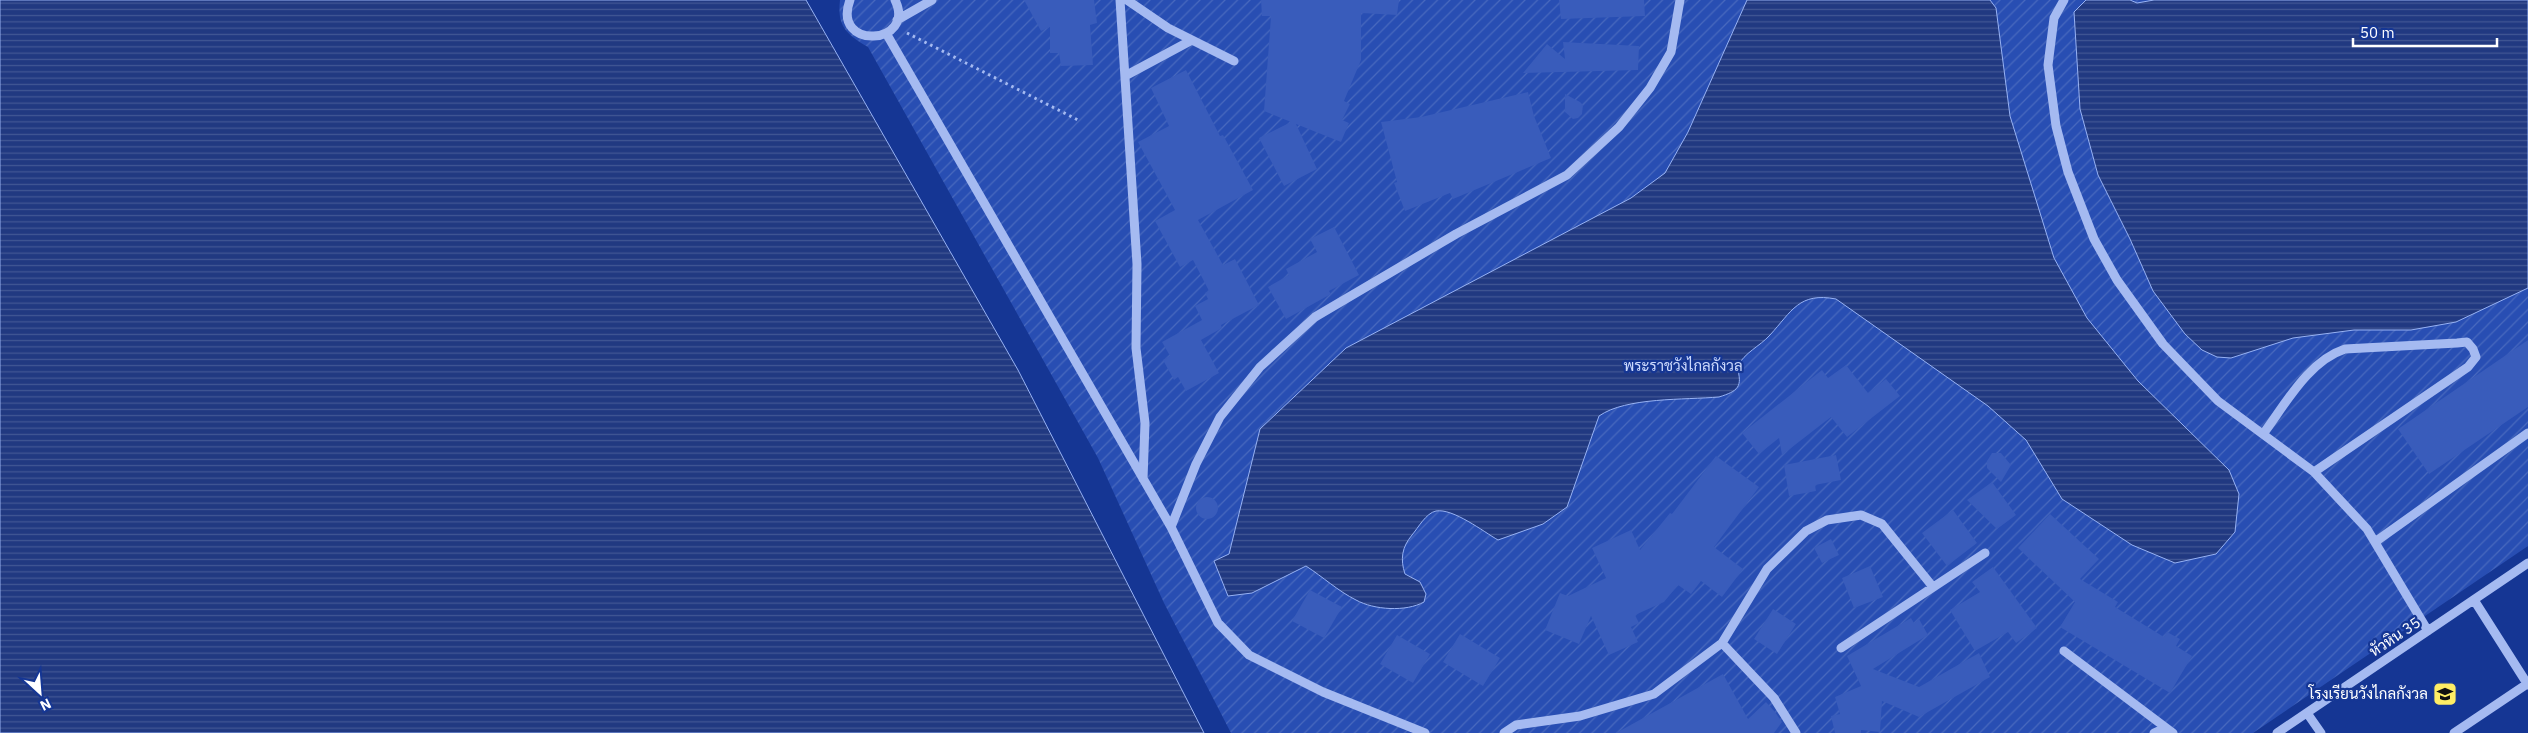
<svg xmlns="http://www.w3.org/2000/svg" width="2528" height="733" viewBox="0 0 2528 733" font-family="'IBM Plex Sans',Sarabun,sans-serif">
<style>
.garden{fill:url(#garden-furrows)}
.water{fill:url(#water-rules);stroke:#97b2f4}
.building{fill:#395cbb}
.lines{fill:none;stroke-linecap:round;stroke-linejoin:round}
.path{stroke:#a5baf1;stroke-width:3;stroke-dasharray:2.5 4;stroke-linecap:butt}
.minor{stroke:#a5baf1;stroke-width:9}
.labels{text-anchor:middle;stroke-width:4.5;stroke-linejoin:round;paint-order:stroke}
.park-label{font-size:15px;fill:#ccd9fc;stroke:#153694}
.street-label{font-size:15px;fill:#fff;stroke:#153694}
.poi-label{font-size:15px;fill:#fff;stroke:#153694;text-anchor:end}
</style>
<defs>
<pattern id="garden-furrows" width="10" height="10" patternUnits="userSpaceOnUse" patternTransform="scale(1.25)"><rect width="10" height="10" fill="#284eb3"/><path d="M-1 1l2-2M0 10L10 0M9 11l2-2" fill="none" stroke="#4869be"/></pattern>
<pattern id="water-rules" width="6" height="5" patternUnits="userSpaceOnUse" patternTransform="scale(1.25)"><rect width="6" height="5" fill="#213981"/><path d="M0 2.5h6" fill="none" stroke="#425794"/></pattern>
</defs>
<rect width="100%" height="100%" fill="#153694"/>
<path class="garden" d="M840 0H2528V546L2253 733H1231L1164 603 1098 458 868 47C846 34 837 26 840 0Z"/>
<path class="water" d="M0 0H806L1018 370 1204 733H0Z
M1747 0H1990L1996 8 2010 116 2054 258 2087 318 2138 381 2229 470 2239 494 2235 532 2216 554 2175 563 2132 545 2062 499 2026 440 1988 406 1836 299C1799 292 1792 311 1770 335 1759 347 1745 352 1737 367 1743 387 1738 391 1719 397 1685 400 1626 397 1599 416L1567 507 1543 524 1498 540C1484 532 1453 508 1436 511 1426 513 1418 528 1412 535 1402 547 1400 559 1405 574L1420 582 1426 594 1424 602C1406 612 1374 610 1356 600 1338 591 1323 577 1306 566L1252 593 1228 596 1214 561 1229 554 1260 429 1346 348 1631 198 1665 173 1688 132Z
M2086 0H2130L2137 3 2154 0H2528V288L2456 322 2411 330H2354L2293 338 2231 358 2217 357 2202 350 2185 334 2153 291 2130 239 2098 175 2080 109 2074 12Z"/>
<path class="building" d="M1024 0H1094L1097 23 1090 25 1093 65 1061 66 1059 53H1050V27L1041 31Z
M1261 0H1399L1397 15 1361 13V60L1344 101 1350 104 1342 120 1349 123 1341 142 1296 124 1317 169 1284 186 1259 138 1291 122 1264 111 1271 16H1262Z
M1559 0H1644L1645 16 1561 19Z
M1563 42 1639 46 1638 70 1523 73 1547 44 1565 59Z
M1186 70 1220 136 1223 135 1253 190 1198 220 1223 265 1235 259 1259 305 1221 325 1222 328 1201 340 1219 373 1186 391 1178 377 1174 380 1163 360 1170 356 1162 342 1202 320 1195 306 1208 299 1205 293 1209 291 1193 260 1180 267 1155 221 1175 210 1138 142 1169 126 1151 88Z
M1528 92 1534 116 1551 158 1453 199 1450 193 1405 211 1394 183 1397 182 1381 122 1421 117Z
M1565 94 1580 102 1583 105 1582 114 1578 118 1573 119 1565 112Z
M1334 227 1359 275 1329 291 1331 294 1286 319 1268 287 1289 275 1286 269 1317 252 1310 239Z
M2528 340V407L2429 474 2398 429Z
M1846 365 1868 393 1886 379 1900 396 1847 437 1831 417 1782 455 1779 438 1759 454 1742 433 1822 370 1828 378Z
M1992 453H2001L2011 465 2001 482 1987 468V461Z
M1836 455 1841 480 1815 485 1816 491 1789 496 1784 465Z
M1716 456 1759 487 1714 547 1743 569 1722 597 1701 581 1691 594 1678 585 1664 602 1635 615 1639 623 1631 627 1638 642 1609 655 1591 616 1579 644 1545 630 1560 593 1568 596 1606 578 1592 548 1631 530 1640 550 1670 513 1672 514Z
M1992 482 2016 515 1997 529 1967 500Z
M1196 508a11 11 0 1 1 22 0a11 11 0 1 1-22 0Z
M1953 510 1977 543 1947 566 1922 533Z
M2050 514 2099 559 2080 579 2118 602 2115 607 2164 637 2167 632 2180 639 2176 646 2192 656 2170 693 2060 627 2075 602 2018 548Z
M1831 539 1839 555 1822 563 1814 548Z
M1870 566 1883 597 1854 608 1842 578Z
M1993 567 2037 628 2016 643 2008 632 1975 651 1950 610 1980 592 1972 582Z
M1310 590 1342 607 1324 638 1292 621Z
M1773 609 1796 624 1777 654 1754 639Z
M1911 618 1914 623 1919 619 1928 635 1873 669 1919 687 1979 653 1990 677 1919 717 1882 701 1880 732 1861 730V733H1835L1831 716 1840 714 1835 697 1861 686 1847 656Z
M1460 634 1500 658 1483 686 1443 662Z
M1397 635 1430 654 1413 683 1380 664Z
M1723 674 1748 719 1766 702 1775 712 1782 722 1774 733H1616Z"/>
<g class="lines">
<path class="path" d="M907 33 1080 121"/>
<path class="minor" d="M850 0C831 51 917 45 895 0
M1120 0 1137 264 1136 348 1145 423 1143 479
M1127 0 1168 28 1234 61
M2064 0 2054 18 2048 65 2056 126 2068 172 2094 239 2117 280 2163 344 2218 401 2314 472 2367 529 2428 631
M897 20 932 0
M886 33 1171 527 1218 623 1249 655 1323 692 1425 733
M1125 76 1192 40
M2263 434C2285 405 2308 361 2345 349L2457 343 2467 342 2473 349 2476 357 2468 367 2314 472
M1171 527 1196 464 1220 417 1260 367 1315 317 1456 234 1567 175 1619 127 1650 88 1671 52 1680 0
M2375 542 2528 433
M2474 600 2528 685
M1722 643 1774 698 1796 733
M1841 648 1985 553
M2064 651 2173 733
M2307 713 2321 733
M1504 733 1516 725 1580 716 1654 694 1722 643 1767 569 1806 531 1827 520 1861 515 1882 524 1933 587
M2154 733 2165 728
M2277 733 2528 563
M2454 733 2527 684"/>
</g>
<defs>
<g id="school-square" transform="scale(1.25)"><rect x="-9" y="-9" width="18" height="18" rx="4" fill="#ffee65" stroke="#153694"/><path d="M0-5L7-2L0 1L-7-2ZM-4 1L0 2.5L4 1V4Q0 6-4 4Z" fill="#111"/></g>
</defs>
<g fill-rule="evenodd">
<use href="#school-square" x="2445" y="694"/>
</g>
<g class="labels">
<g class="park-label">
<text x="1683" y="371">พระราชวังไกลกังวล</text>
</g>
<g class="street-label">
<text transform="translate(2395 637) rotate(-34)" y="5">หัวหิน 35</text>
</g>
<g class="poi-label">
<text x="2428" y="699">โรงเรียนวังไกลกังวล</text>
</g>
</g>
<g transform="translate(40 693) rotate(154)" stroke="#153694" stroke-width="4" paint-order="stroke">
<path d="M0-4L9 19L0 12L-9 19Z" fill="#ffffff"/>
<text y="-8" font-size="14" font-weight="bold" text-anchor="middle" fill="#ffffff">N</text>
</g>
<path d="M2353 38v8h144v-8" fill="none" stroke="#ffffff" stroke-width="2.5"/>
<text x="2360" y="38" font-size="15" fill="#ffffff" stroke="#153694" stroke-width="4" paint-order="stroke">50 m</text>
</svg>
